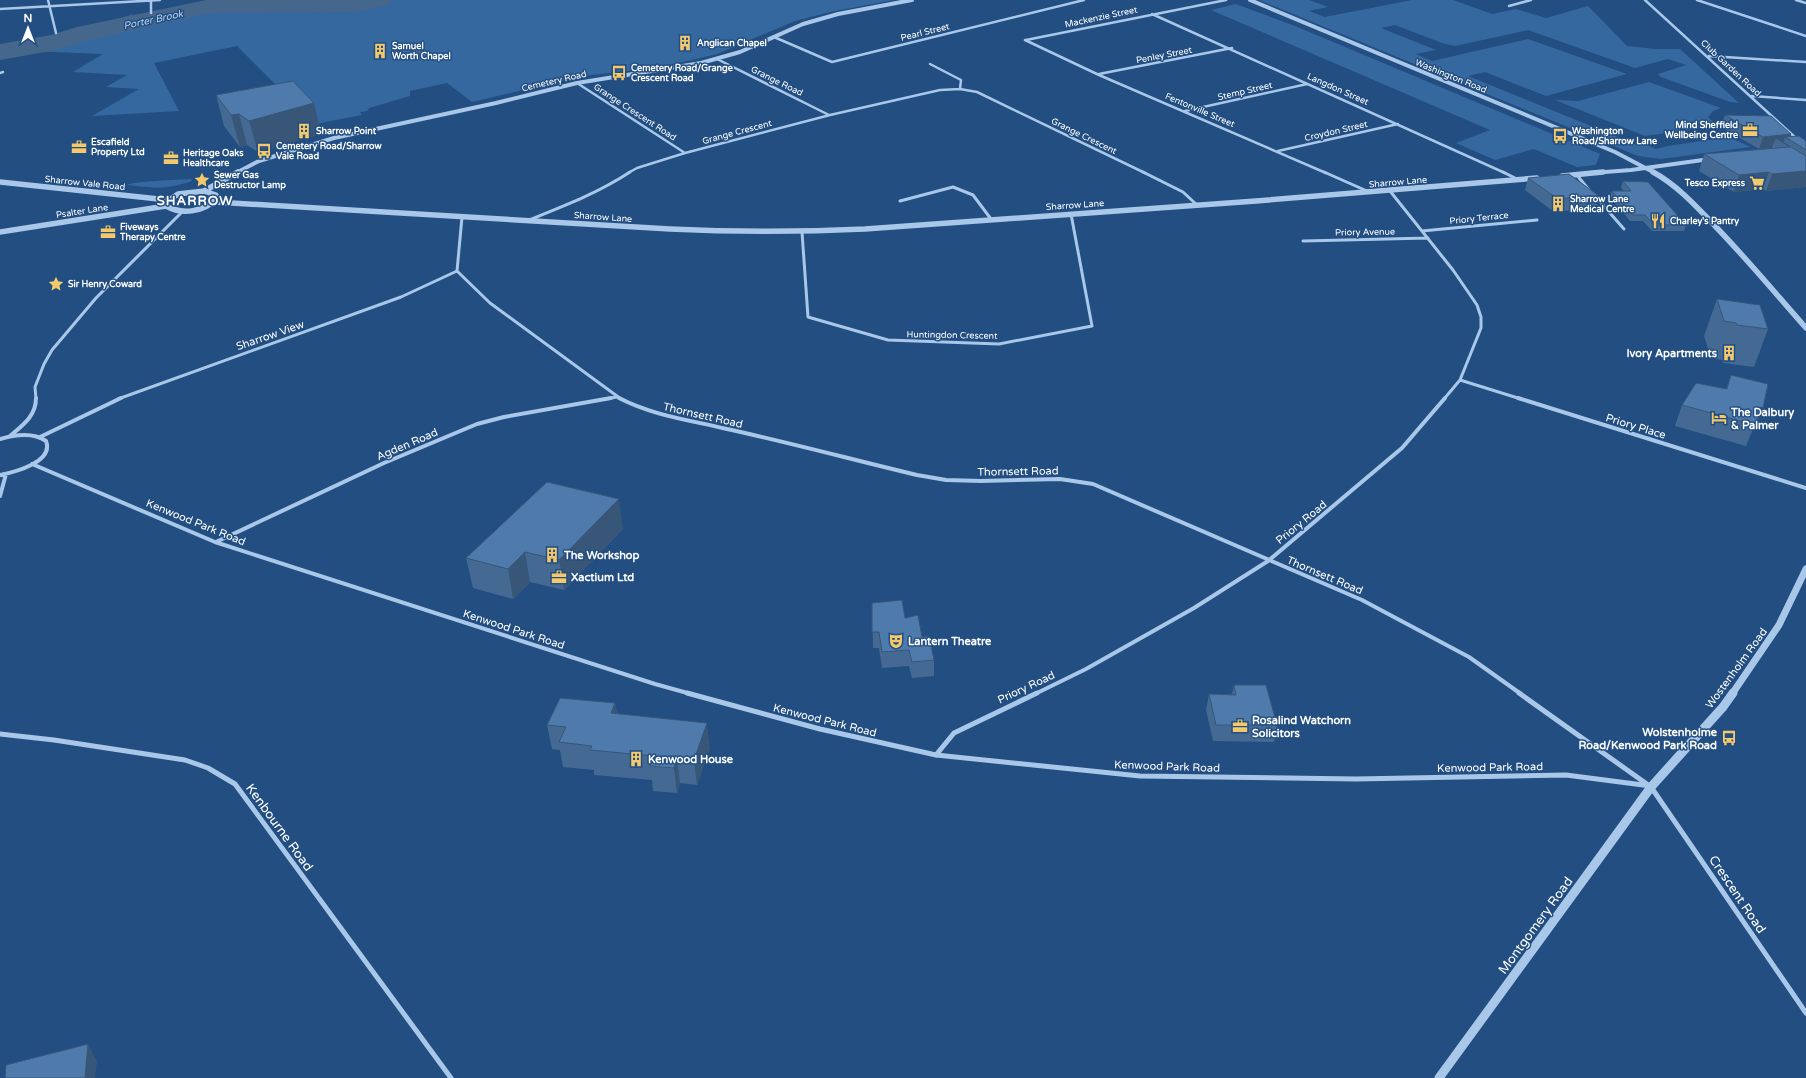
<svg xmlns="http://www.w3.org/2000/svg" width="1806" height="1078" viewBox="0 0 1806 1078" font-family="'Varela Round',sans-serif">
<style>
.green{fill:#3668a0}
.lines{fill:none;stroke-linecap:round;stroke-linejoin:round}
.river{fill:#46678c;fill-rule:evenodd}
.minor-far3{stroke:#a9c7e8;stroke-width:2.5}
.minor-far2{stroke:#a9c7e8;stroke-width:3}
.minor-far1{stroke:#a9c7e8;stroke-width:4}
.minor{stroke:#a9c7e8;stroke-width:5}
.tertiary-far3{stroke:#a9c7e8;stroke-width:4}
.tertiary-far2{stroke:#a9c7e8;stroke-width:5.5}
.tertiary-far1{stroke:#a9c7e8;stroke-width:7}
.tertiary{stroke:#a9c7e8;stroke-width:9}
.wall{fill:#446a94}
.shaded-wall{fill:#375678}
.building{fill:#4f7bac;stroke:#375678}
.labels{text-anchor:middle;stroke-width:3;stroke-linejoin:round;paint-order:stroke}
.far-street-label{font-size:9px;fill:#fff;stroke:#224e82}
.far-poi-label{font-size:9px;font-weight:bold;fill:#fff;stroke:#224e82;text-anchor:start}
.far-water-label{font-size:10px;font-style:italic;fill:#b5d1ef;stroke:#224e82}
.street-label{font-size:11px;fill:#fff;stroke:#224e82}
.poi-label{font-size:11px;font-weight:bold;fill:#fff;stroke:#224e82;text-anchor:start}
.far-district-label{font-size:13px;font-weight:bold;letter-spacing:1px;fill:#fff;stroke:#224e82}
.near-street-label{font-size:13px;fill:#fff;stroke:#224e82}
</style>
<rect width="100%" height="100%" fill="#224e82"/>
<path class="green" d="M382 0H894L830 12 795 21 717 54 692 60 654 68 582 76 472 102 447 83 410 91V96L369 108 367 111 360 112 362 115 315 124 237 46 154 63 179 111 92 116 139 89 106 87 127 75 73 72 103 54 29 51 0 59V45L84 30 133 14 128 21 187 9 218 6H352Z
M1259 0H1309L1328 7 1309 11 1325 17 1412 0H1453L1492 14 1516 9 1546 18 1588 6 1627 46 1655 49H1680L1739 103 1730 102 1661 77 1658 74 1686 65 1668 59 1635 68 1528 30 1455 46 1442 43 1395 25 1381 28 1436 50 1416 54 1432 61 1528 39 1627 74 1546 96 1485 72 1468 76 1635 144 1640 142 1656 149 1667 146 1729 137 1751 147 1661 159 1638 156Z
M1236 4 1295 26 1600 154 1596 165 1577 167 1534 149 1495 160 1456 143 1490 130 1211 10Z
M1649 82 1721 108 1713 111 1708 117 1717 126 1645 136 1555 100 1578 101Z
M191 179 192 181C165 190 155 188 127 185 134 181 179 180 191 179Z"/>
<g class="lines">
<path class="river" d="M206 0H392L388 5 352 12 211 13 84 41 56 50 0 60V44L51 35 77 27Z"/>
<path class="minor-far3" d="M48 0 56 33
M151 0V13
M1645 0 1798 140
M1697 0 1806 36
M1796 0 1806 3
M1509 6 1531 0
M0 9 160 0
M1152 14 1505 173
M774 37 832 62 1084 0
M1025 40 1099 75 1326 173
M1026 40 1226 0
M1709 56 1806 62
M717 59 829 115
M930 64 961 80 960 89
M0 73 3 72
M1099 74 1232 48
M577 83 685 153
M1752 96 1806 100
M1185 111 1307 84
M1278 151 1398 124
M628 173 637 168 685 153 830 115 940 90 960 89 977 92 1145 173"/>
<path class="minor-far2" d="M1143 172 1183 192 1197 205
M1324 172 1367 191
M1503 172 1517 179
M1576 174 1589 190
M1390 191 1453 270 1477 305 1481 317V328L1460 380 1444 399
M1595 196 1624 229
M900 201 953 187 973 195 991 219
M529 220C564 206 598 193 630 172
M1422 231 1537 220
M802 232 808 317 888 340 999 344 1092 326 1071 214
M1303 241 1428 238
M457 271 490 303 621 399
M457 271 462 217
M1460 380 1521 399
M36 399 35 387 44 364 52 350 96 298 183 211
M118 399 401 297 457 271
M605 399 617 397"/>
<path class="minor-far1" d="M619 398C654 416 690 420 727 429 791 443 854 460 917 475L946 480 981 481 1060 479 1093 484 1362 600 1469 657 1521 694
M1518 398 1806 488
M10 436C23 425 36 416 36 398
M40 437 121 398
M0 439C14 435 33 432 46 441 54 462 15 472 0 475
M32 464 215 542 655 684 691 694
M0 496 6 474
M216 542 384 463 477 424 504 417 611 398
M1035 694 1086 669 1194 608 1268 561 1402 448 1445 398"/>
<path class="minor" d="M687 693 820 729 936 755 1140 776 1356 779 1566 775 1651 786
M1519 693 1651 787 1806 1013
M0 734 54 740 185 760 208 768 235 784 451 1078
M936 755 954 733 1037 693"/>
<path class="tertiary-far3" d="M1250 0 1615 152 1655 173
M236 173 259 161 334 138 496 103 577 83 701 63 740 52 803 24 838 14 912 0
M1592 173 1631 170 1710 159"/>
<path class="tertiary-far2" d="M1653 172C1677 185 1697 207 1716 227 1747 259 1776 294 1806 328
M1562 176 1603 172
M0 182 168 200
M204 191 238 172
M204 191 216 195 217 198C205 212 182 215 166 206L165 203 178 194Z
M215 202 670 229C735 232 800 232 865 229L1256 201 1537 178
M0 232 166 206"/>
<path class="tertiary-far1" d="M1732 694 1779 625 1806 569"/>
<path class="tertiary" d="M1439 1078 1651 787 1723 707 1733 693"/>
</g>
<path class="wall" d="M216 95 314 103 321 134 258 152 247 145 240 147 224 126Z
M1725 115 1790 137 1806 141V187L1766 191 1763 189 1734 192 1699 171 1704 154 1772 148V147L1759 149 1721 127Z
M1528 178 1599 196 1596 208 1554 212 1525 190Z
M1623 181 1686 225 1684 231H1652L1643 221H1630L1610 197 1612 191H1624L1621 188Z
M1717 299 1768 329 1754 367 1723 363 1722 360 1711 358 1704 336Z
M1731 375 1763 408 1755 429H1753L1746 446 1675 426 1682 405 1726 389Z
M623 529 564 590 530 582 513 599 473 588 466 558Z
M872 603 905 618 922 637 934 660V676L912 678 909 666 882 668 879 648H873Z
M1234 685 1277 725 1274 742 1213 741 1206 710 1209 694H1232Z
M615 703 617 714 710 747 697 785 680 783 677 793 653 791 652 780 594 775V770L563 767 560 750 552 749 547 725Z"/>
<path class="shaded-wall" d="M314 103 321 134 258 152 249 121Z
M239 114 247 145 240 147 231 115Z
M1791 134 1789 140 1785 137 1783 143 1776 138 1772 147 1759 149 1763 137Z
M1806 171V187L1766 191 1772 174Z
M1769 172 1763 189 1734 192 1739 175Z
M619 499 623 529 564 590 559 560Z
M525 552 530 582 513 599 508 569Z
M615 703 619 727 611 713Z
M707 723 710 747 697 785 694 760Z
M677 759 680 783 677 793 674 768Z
M88 1044 97 1061 95 1078H85Z"/>
<path class="building" d="M293 81 314 103 249 121 239 114 231 115 216 95Z
M1725 115 1771 116 1791 134 1763 137Z
M1799 136 1806 141V150L1785 137Z
M1776 138 1806 156V171L1772 174 1769 172 1739 175 1704 154 1790 147Z
M1569 174 1599 196 1558 199 1528 178Z
M1623 181 1648 182 1686 225H1654L1645 215H1632L1612 191H1631Z
M1717 299 1760 305 1768 329 1737 325 1736 323 1724 321Z
M1731 375 1768 384 1763 408 1761 407 1755 425 1682 405 1696 383 1727 389Z
M547 482 619 499 559 560 525 552 508 569 466 558Z
M902 600 905 618 918 615 922 637 929 636 934 660 912 662 909 650 882 652 879 632H872V603Z
M1234 685H1266L1277 725H1216L1209 694 1236 695Z
M560 698 615 703 611 713 707 723 694 760 677 759 674 768 650 766 654 756 590 750 592 746 559 742 566 727 547 725Z
M88 1044 85 1078H5L6 1065Z"/>
<defs>
<g id="building-bare" transform="scale(1.2)"><path d="M-4-6H4V6H1V3H-1V6H-4ZM-2.5-4.3h1.7v1.8h-1.7ZM.8-4.3h1.7v1.8H.8ZM-2.5-1h1.7V.8h-1.7ZM.8-1h1.7V.8H.8Z" fill="#f4c96b" stroke="#224e82" stroke-width="2.5" paint-order="stroke"/></g>
<g id="bus-bare" transform="scale(1.2)"><path d="M-5-6H5V4H4V6H2V4H-2V6H-4V4H-5ZM-3.5-4V0h7V-4ZM-3.5 1.2v1.5H-2V1.2ZM2 1.2v1.5H3.5V1.2Z" fill="#f4c96b" stroke="#224e82" stroke-width="2.5" paint-order="stroke"/></g>
<g id="office-bare" transform="scale(1.2)"><path d="M-6-3h4V-5.5h4V-3h4V5H-6ZM-1-4.5V-3h2v-1.5ZM-6 0V1H6V0Z" fill="#f4c96b" stroke="#224e82" stroke-width="2.5" paint-order="stroke"/></g>
<g id="sight-bare" transform="scale(1.2)"><path d="M0-6L1.8-2.2L6-1.7L2.9 1.2L3.7 5.4L0 3.3L-3.7 5.4L-2.9 1.2L-6-1.7L-1.8-2.2Z" fill="#f4c96b" stroke="#224e82" stroke-width="2.5" paint-order="stroke"/></g>
<g id="supermarket-bare" transform="scale(1.2)"><path d="M-6-5.5h2.5l.6 2H6L4.5 2H-2.5L-4.4-4H-6ZM-1.5 3.2a1.3 1.3 0 1 0 .1 0ZM3 3.2a1.3 1.3 0 1 0 .1 0Z" fill="#f4c96b" stroke="#224e82" stroke-width="2.5" paint-order="stroke"/></g>
<g id="restaurant-bare" transform="scale(1.2)"><path d="M-5-6h1v4h1v-4h1v4h1v-4h1v5L-1.5 .5V6h-2V.5L-5-1ZM5-6V6H3V1.5H1.5Q1.5-4 5-6Z" fill="#f4c96b" stroke="#224e82" stroke-width="2.5" paint-order="stroke"/></g>
<g id="hotel-bare" transform="scale(1.2)"><path d="M-6-4.5h1.5V1H6V5H4.5V3h-9V5H-6ZM-4 0a1.8 1.8 0 1 1 3.6 0ZM.5 0V-2.5h3Q6-2.5 6 0Z" fill="#f4c96b" stroke="#224e82" stroke-width="2.5" paint-order="stroke"/></g>
<g id="theatre-bare" transform="scale(1.2)"><path d="M-5-5.5Q0-4 5-5.5V0Q5 5 0 6Q-5 5-5 0ZM-3.3-2.5H-1v1.5H-3.3ZM1-2.5H3.3v1.5H1ZM-2.8 1Q0 5.5 2.8 1Z" fill="#f4c96b" stroke="#224e82" stroke-width="2.5" paint-order="stroke"/></g>
</defs>
<g fill-rule="evenodd">
<use href="#building-bare" x="685" y="43"/>
<use href="#building-bare" x="380" y="51"/>
<use href="#bus-bare" x="619" y="73"/>
<use href="#office-bare" x="1750" y="130"/>
<use href="#building-bare" x="304" y="131"/>
<use href="#bus-bare" x="1560" y="136"/>
<use href="#office-bare" x="79" y="147"/>
<use href="#bus-bare" x="264" y="151"/>
<use href="#office-bare" x="171" y="158"/>
<use href="#sight-bare" x="202" y="180"/>
<use href="#supermarket-bare" x="1757" y="183"/>
<use href="#building-bare" x="1558" y="204"/>
<use href="#restaurant-bare" x="1658" y="221"/>
<use href="#office-bare" x="108" y="232"/>
<use href="#sight-bare" x="56" y="284"/>
<use href="#building-bare" x="1729" y="353"/>
<use href="#hotel-bare" x="1719" y="418"/>
<use href="#building-bare" x="552" y="555"/>
<use href="#office-bare" x="559" y="577"/>
<use href="#theatre-bare" x="896" y="641"/>
<use href="#office-bare" x="1240" y="726"/>
<use href="#bus-bare" x="1729" y="738"/>
<use href="#building-bare" x="636" y="759"/>
</g>
<g class="labels">
<g class="far-street-label">
<text transform="translate(1101 17) rotate(-12)" y="3">Mackenzie Street</text>
<text transform="translate(925 32) rotate(-14)" y="3">Pearl Street</text>
<text transform="translate(1164 55) rotate(-11)" y="3">Penley Street</text>
<text transform="translate(1731 68) rotate(43)" y="3">Club Garden Road</text>
<text transform="translate(1451 76) rotate(22)" y="3">Washington Road</text>
<text transform="translate(554 81) rotate(-13)" y="3">Cemetery Road</text>
<text transform="translate(777 81) rotate(26)" y="3">Grange Road</text>
<text transform="translate(1338 89) rotate(24)" y="3">Langdon Street</text>
<text transform="translate(1245 91) rotate(-13)" y="3">Stemp Street</text>
<text transform="translate(1200 110) rotate(23)" y="3">Fentonville Street</text>
<text transform="translate(635 112) rotate(33)" y="3">Grange Crescent Road</text>
<text transform="translate(1336 131) rotate(-13)" y="3">Croydon Street</text>
<text transform="translate(737 132) rotate(-15)" y="3">Grange Crescent</text>
<text transform="translate(1084 136) rotate(26)" y="3">Grange Crescent</text>
<text transform="translate(1398 182) rotate(-5)" y="3">Sharrow Lane</text>
<text transform="translate(85 183) rotate(6)" y="3">Sharrow Vale Road</text>
<text transform="translate(1075 205) rotate(-4)" y="3">Sharrow Lane</text>
<text transform="translate(82 211) rotate(-9)" y="3">Psalter Lane</text>
<text transform="translate(603 217) rotate(4)" y="3">Sharrow Lane</text>
<text transform="translate(1479 218) rotate(-6)" y="3">Priory Terrace</text>
<text transform="translate(1365 232) rotate(-1)" y="3">Priory Avenue</text>
<text transform="translate(952 335) rotate(1)" y="3">Huntingdon Crescent</text>
</g>
<g class="far-poi-label">
<text x="697" y="46">Anglican Chapel</text>
<text x="392" y="49">Samuel<tspan x="392" dy="10">Worth Chapel</tspan></text>
<text x="631" y="71">Cemetery Road/Grange<tspan x="631" dy="10">Crescent Road</tspan></text>
<text x="1738" y="128" text-anchor="end">Mind Sheffield<tspan x="1738" dy="10">Wellbeing Centre</tspan></text>
<text x="316" y="134">Sharrow Point</text>
<text x="1572" y="134">Washington<tspan x="1572" dy="10">Road/Sharrow Lane</tspan></text>
<text x="91" y="145">Escafield<tspan x="91" dy="10">Property Ltd</tspan></text>
<text x="276" y="149">Cemetery Road/Sharrow<tspan x="276" dy="10">Vale Road</tspan></text>
<text x="183" y="156">Heritage Oaks<tspan x="183" dy="10">Healthcare</tspan></text>
<text x="214" y="178">Sewer Gas<tspan x="214" dy="10">Destructor Lamp</tspan></text>
<text x="1745" y="186" text-anchor="end">Tesco Express</text>
<text x="1570" y="202">Sharrow Lane<tspan x="1570" dy="10">Medical Centre</tspan></text>
<text x="1670" y="224">Charley's Pantry</text>
<text x="120" y="230">Fiveways<tspan x="120" dy="10">Therapy Centre</tspan></text>
<text x="68" y="287">Sir Henry Coward</text>
</g>
<g class="far-water-label">
<text transform="translate(153 19) rotate(-12)" y="4">Porter Brook</text>
</g>
<g class="street-label">
<text transform="translate(270 335) rotate(-19)" y="4">Sharrow View</text>
<text transform="translate(703 415) rotate(13)" y="4">Thornsett Road</text>
<text transform="translate(1636 426) rotate(17)" y="4">Priory Place</text>
<text transform="translate(407 444) rotate(-23)" y="4">Agden Road</text>
<text transform="translate(1018 471) rotate(-1)" y="4">Thornsett Road</text>
<text transform="translate(196 522) rotate(22)" y="4">Kenwood Park Road</text>
<text transform="translate(1301 522) rotate(-39)" y="4">Priory Road</text>
<text transform="translate(1325 575) rotate(23)" y="4">Thornsett Road</text>
<text transform="translate(514 629) rotate(18)" y="4">Kenwood Park Road</text>
<text transform="translate(1736 668) rotate(-54)" y="4">Wostenholm Road</text>
<text transform="translate(1026 687) rotate(-25)" y="4">Priory Road</text>
<text transform="translate(825 720) rotate(14)" y="4">Kenwood Park Road</text>
<text transform="translate(1167 766) rotate(2)" y="4">Kenwood Park Road</text>
<text transform="translate(1490 767) rotate(-1)" y="4">Kenwood Park Road</text>
</g>
<g class="poi-label">
<text x="1717" y="357" text-anchor="end">Ivory Apartments</text>
<text x="1731" y="416">The Dalbury<tspan x="1731" dy="13">&amp; Palmer</tspan></text>
<text x="564" y="559">The Workshop</text>
<text x="571" y="581">Xactium Ltd</text>
<text x="908" y="645">Lantern Theatre</text>
<text x="1252" y="724">Rosalind Watchorn<tspan x="1252" dy="13">Solicitors</tspan></text>
<text x="1717" y="736" text-anchor="end">Wolstenholme<tspan x="1717" dy="13">Road/Kenwood Park Road</tspan></text>
<text x="648" y="763">Kenwood House</text>
</g>
<g class="far-district-label">
<text x="195" y="205">SHARROW</text>
</g>
<g class="near-street-label">
<text transform="translate(280 827) rotate(54)" y="5">Kenbourne Road</text>
<text transform="translate(1738 894) rotate(56)" y="5">Crescent Road</text>
<text transform="translate(1535 925) rotate(-54)" y="5">Montgomery Road</text>
</g>
</g>
<g transform="translate(28 28)" stroke="#224e82" stroke-width="3" paint-order="stroke">
<path d="M0-3L7 15L0 10L-7 15Z" fill="#ffffff"/>
<text y="-6" font-size="11" font-weight="bold" text-anchor="middle" fill="#ffffff">N</text>
</g>
</svg>
